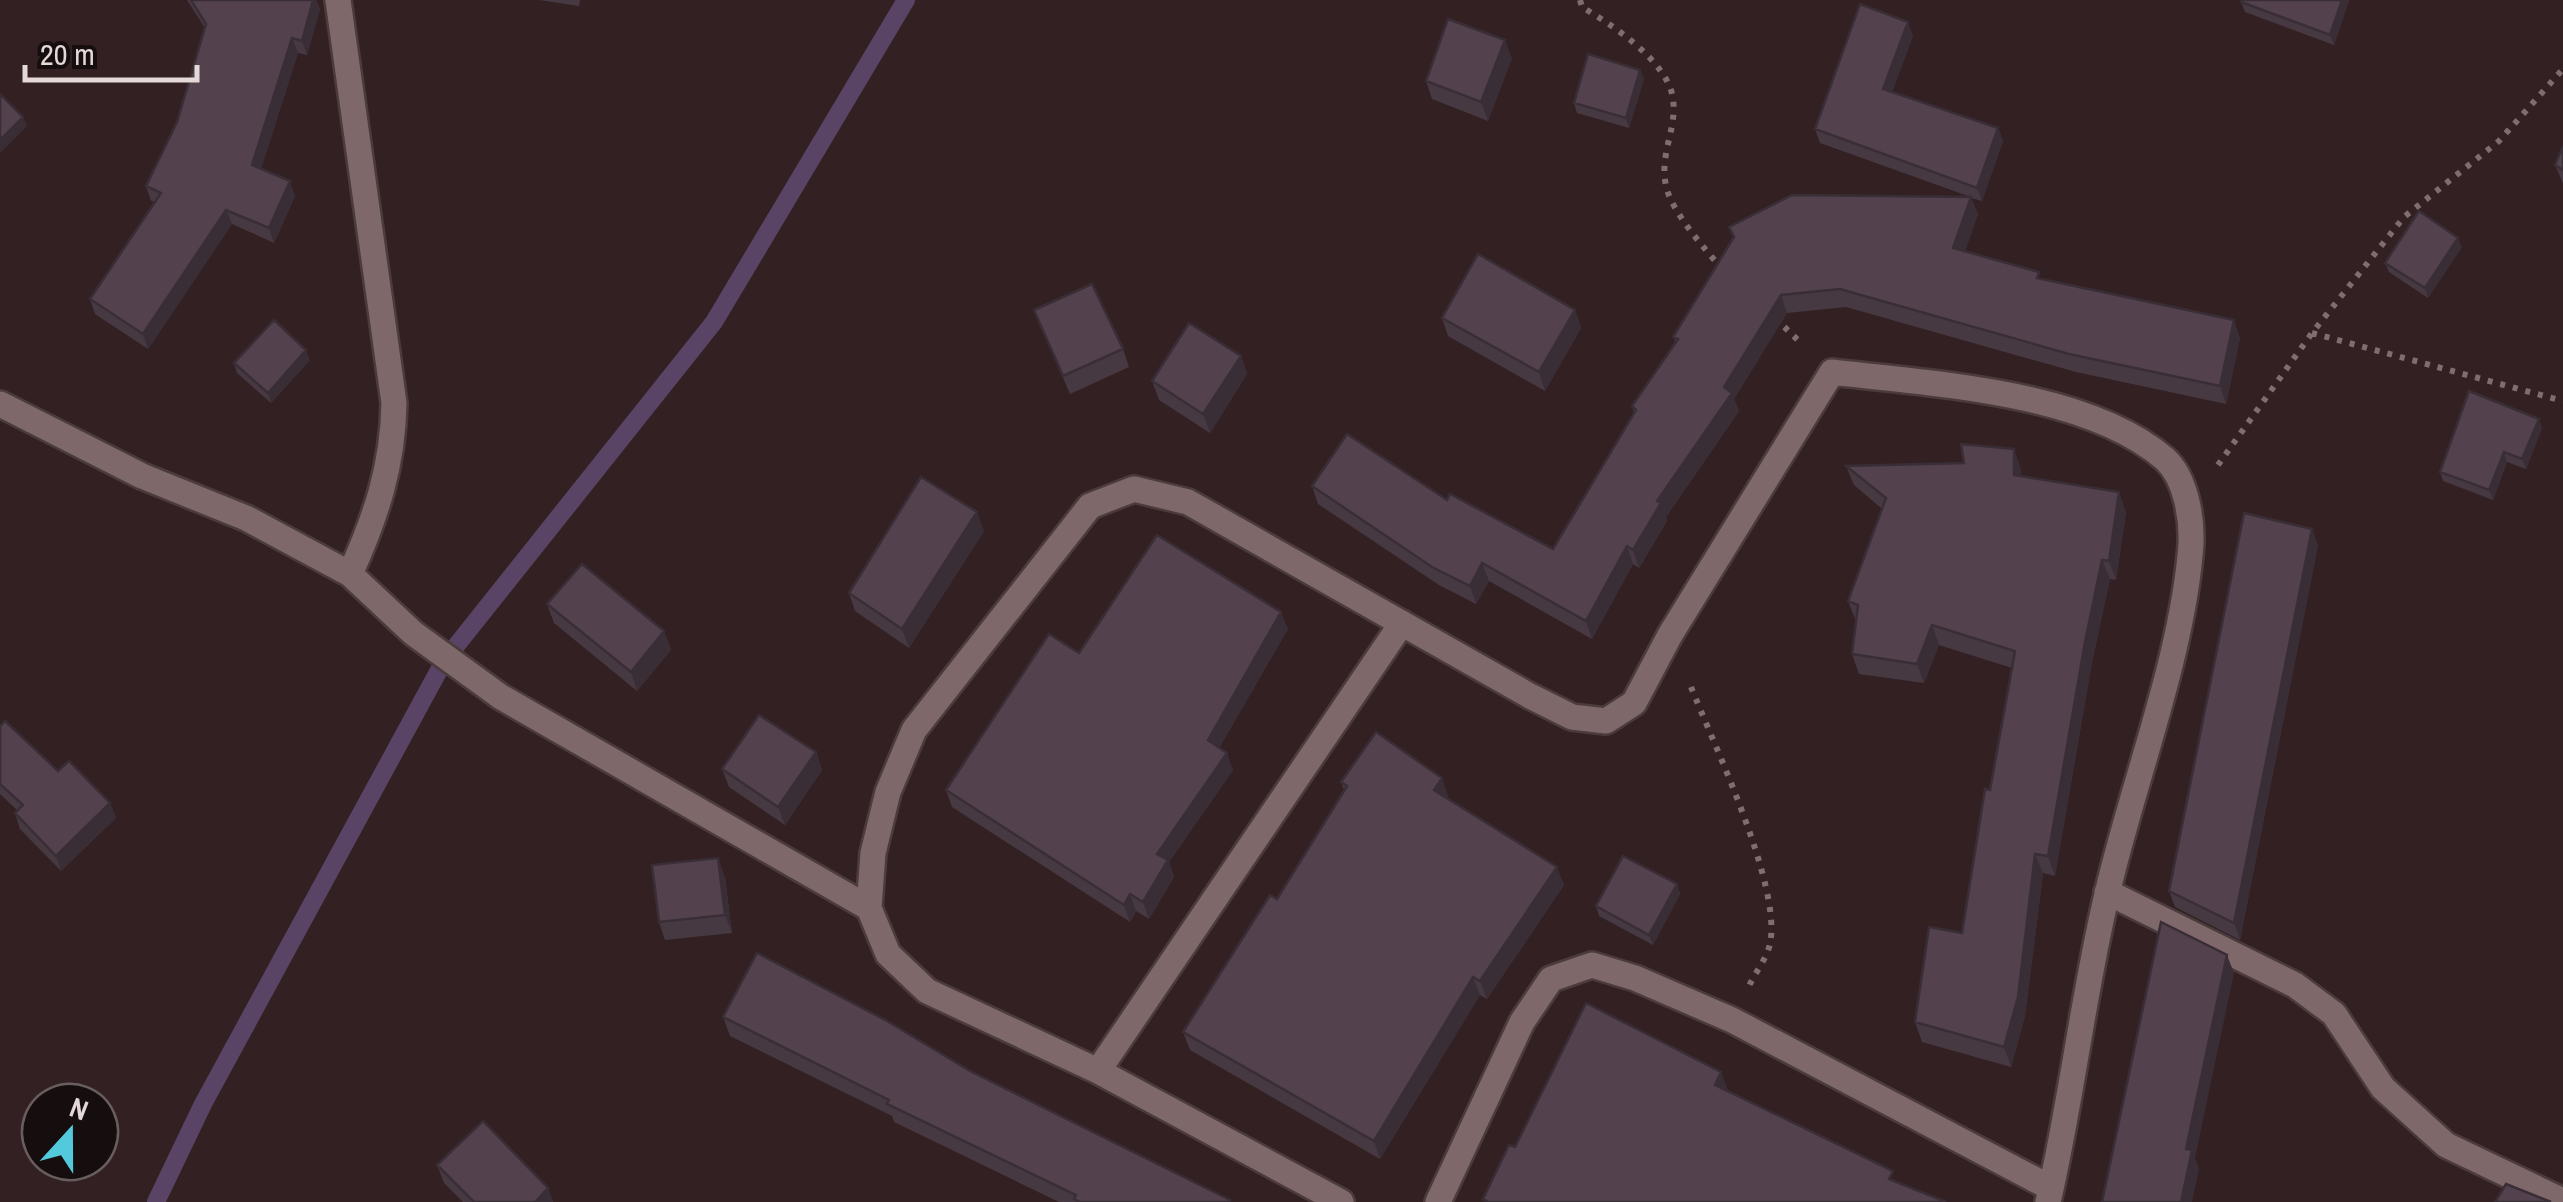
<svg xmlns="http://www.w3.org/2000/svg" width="2563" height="1202" viewBox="0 0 2563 1202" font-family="'Archivo Narrow',sans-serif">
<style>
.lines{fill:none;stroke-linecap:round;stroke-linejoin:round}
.stream{stroke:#5a4465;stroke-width:18}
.minor-casing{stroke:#4b3b3d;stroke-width:30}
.path{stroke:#7f6e70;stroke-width:6;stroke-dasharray:5 8;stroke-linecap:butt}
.minor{stroke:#7f686a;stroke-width:25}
.wall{fill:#473942}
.shaded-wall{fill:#3a2e36}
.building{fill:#53424d;stroke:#3a2e36;stroke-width:2.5}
</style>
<rect width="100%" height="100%" fill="#332023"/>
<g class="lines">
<path class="stream" d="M156 1202 203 1104 444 661 714 322 906 0"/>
<g class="minor-casing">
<path id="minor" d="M338 0 394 403C393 466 376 517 350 574
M0 404 142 476 246 518 350 574 413 633 501 697 869 908
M2107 892 2295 985 2334 1014 2383 1088 2446 1145 2563 1201
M1098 1071 1402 623
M1341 1202 1098 1071 927 991 888 954 869 908 873 853 888 792 914 730 1090 506 1134 489 1188 502 1530 696 1572 717 1606 721 1634 703 1670 635 1832 372C1932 384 2086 391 2165 459 2186 478 2192 518 2191 544 2183 656 2134 779 2108 890 2083 993 2072 1099 2048 1202
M1438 1202 1522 1022 1551 979 1592 965 1635 978 1732 1020 2051 1188"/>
</g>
<path class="path" d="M1580 0 1582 7C1612 25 1668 61 1673 99 1678 133 1653 162 1671 200 1682 223 1705 249 1722 269
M1775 318 1802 344
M2312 333 2563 401
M2218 465 2312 333 2404 217 2499 141 2563 69
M1691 687C1714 745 1782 886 1770 944 1767 958 1755 973 1749 986"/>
<use href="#minor" class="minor"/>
</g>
<path class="wall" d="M187 0H316L320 9 307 55 298 53 261 169 295 196 274 243 232 224 148 349 95 314 90 299 155 202 151 201 146 186 177 122 205 28Z
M539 0H580L579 6Z
M2349 0 2334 45 2245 12 2241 2Z
M1913 36 1892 92 1998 128 2003 141 1982 201 1971 198 1978 214 1965 251 2042 279 2240 338 2226 404 2076 372 1846 307 1787 313 1734 399 1739 411 1666 517 1667 521 1639 568 1633 564 1592 639 1489 581 1476 604 1439 585 1318 504 1312 486 1447 500 1553 549 1634 414 1632 406 1676 343 1673 337 1734 239 1729 227 1968 196 1820 143 1815 129Z
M1512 58 1488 121 1432 99 1426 81Z
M1640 70 1644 79 1629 128 1577 113 1574 103Z
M2563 146V183L2555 165Z
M2462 247 2428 298 2389 272 2385 263Z
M1034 310 1123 349 1129 367 1070 394Z
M1575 310 1581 328 1545 391 1448 336 1442 318Z
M1241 356 1247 374 1210 433 1159 400 1152 381Z
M310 360 271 403 237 373 234 363Z
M2542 428 2526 469 2507 462 2493 500 2443 481 2440 472Z
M1846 466 2021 469V476L2126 512 2116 580 2110 579 2092 662 2055 876 2043 873 2025 1016 2011 1067 1922 1042 1915 1022 1962 933 1990 790 2012 668 1939 645 1924 683 1859 674 1852 654 1856 621 1848 601 1882 509 1854 485Z
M984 531 909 648 855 611 849 593Z
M2318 545 2240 940 2175 907 2169 891Z
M547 604 664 631 671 650 637 691 554 623Z
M1288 629 1219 748 1233 770 1169 862 1174 877 1149 919 1136 911 1130 922 952 807 946 790 1079 653Z
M0 726 58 771 110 803 116 818 61 871 20 829 15 813 17 810 0 794Z
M816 752 822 770 785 825 729 787 722 769Z
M1341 782 1448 796 1447 798 1564 885 1487 999 1480 995 1380 1159 1190 1050 1183 1032 1277 899 1344 790Z
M725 877 732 933 665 940 659 922Z
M1677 884 1680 894 1653 945 1599 916 1596 906Z
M723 1017 970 1071 1231 1202H1059L894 1122 892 1116 730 1036Z
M437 1165 548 1188 553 1202H463L444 1183Z"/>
<path class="shaded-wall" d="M313 0H316L320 9 307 55 302 41Z
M2342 0H2349L2334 45 2330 35Z
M1908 22 1913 36 1888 103 1883 89Z
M292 38 298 53 258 179 252 165Z
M1505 40 1512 58 1488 121 1481 102Z
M1640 70 1644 79 1629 128 1626 118Z
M23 117 27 126 0 153V140Z
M1998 128 2003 141 1982 201 1977 188Z
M290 181 295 196 274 243 269 228Z
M1971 197 1978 214 1960 266 1953 248Z
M226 210 232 224 148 349 143 334Z
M2458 238 2462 247 2428 298 2425 288Z
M1781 295 1787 313 1734 399 1739 411 1666 517 1667 521 1639 568 1633 550 1657 501 1724 387Z
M1575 310 1581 328 1545 391 1539 372Z
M2234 320 2240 338 2226 404 2220 386Z
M306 350 310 360 271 403 268 393Z
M1241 356 1247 374 1210 433 1203 414Z
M2539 419 2542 428 2526 469 2522 459Z
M2014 449 2021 469V494L2014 475Z
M2504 452 2507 462 2493 500 2489 490Z
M2119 492 2126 512 2116 580 2109 561Z
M977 512 984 531 909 648 902 629Z
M2312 529 2318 545 2240 940 2234 923Z
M1627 546 1633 564 1592 639 1586 621Z
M2102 560 2110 579 2092 662 2055 876 2048 856 2085 642Z
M1482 563 1489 581 1476 604 1470 586Z
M1281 612 1288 629 1214 757 1208 740Z
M1932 625 1939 645 1924 683 1917 664Z
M664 631 671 650 637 691 631 672Z
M816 752 822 770 785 825 778 807Z
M1227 753 1233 770 1169 862 1174 877 1149 919 1143 902 1157 854Z
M1442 778 1448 796 1440 808 1434 790Z
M110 803 116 818 61 871 56 856Z
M2035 854 2043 873 2025 1016 2011 1067 2004 1047Z
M718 858 725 877 732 933 725 915Z
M1557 867 1564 885 1487 999 1480 981Z
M1677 884 1680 894 1653 945 1649 935Z
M1130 894 1136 911 1130 922 1124 905Z
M2227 955 2234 973 2195 1158 2199 1169 2192 1202H2181L2186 1149Z
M1473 977 1480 995 1380 1159 1374 1141Z
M1721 1072 1728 1090 1721 1103 1715 1085Z
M548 1188 553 1202H535Z"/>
<path class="building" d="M191 0H313L302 41 292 38 252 165 290 181 269 228 226 210 143 334 90 299 161 193 146 186 177 122 206 24Z
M2242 0H2342L2330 35 2241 2Z
M1860 4 1908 22 1883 89 1998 128 1977 188 1815 129Z
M1448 19 1505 40 1481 102 1426 81Z
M1588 54 1640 70 1626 118 1574 103Z
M0 94 23 117 0 140Z
M2563 146V170L2555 165Z
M1792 195 1971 197 1953 248 2039 272 2037 278 2234 320 2220 386 2069 354 1840 289 1781 295 1724 387 1732 393 1657 501 1661 503 1633 550 1627 546 1586 621 1482 563 1470 586 1432 567 1312 486 1347 434 1447 500 1450 494 1553 549 1636 410 1632 406 1678 339 1673 337 1734 237 1729 227Z
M2419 211 2458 238 2425 288 2385 263Z
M1478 254 1575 310 1539 372 1442 318Z
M1092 284 1123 349 1063 376 1034 310Z
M274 320 306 350 268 393 234 363Z
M1189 323 1241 356 1203 414 1152 381Z
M2469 391 2539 419 2522 459 2504 452 2489 490 2440 472Z
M1961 444 2014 449V475L2119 492 2109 561 2102 560 2085 642 2048 856 2035 854 2018 997 2004 1047 1915 1022 1929 927 1962 933 1985 789 1990 790 2015 651 1932 625 1917 664 1852 654 1858 605 1848 601 1886 498 1846 466 1964 463Z
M921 477 977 512 902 629 849 593Z
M2244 513 2312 529 2234 923 2169 891Z
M1157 535 1281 612 1208 740 1227 753 1157 854 1168 860 1143 902 1130 894 1124 905 946 790 1049 634 1079 653Z
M582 564 664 631 631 672 547 604Z
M759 715 816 752 778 807 722 769Z
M5 721 58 771 69 761 110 803 56 856 15 813 23 805 0 784V726Z
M1376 732 1442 778 1434 790 1557 867 1480 981 1473 977 1374 1141 1183 1032 1270 895 1277 899 1347 786 1341 782Z
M1623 856 1677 884 1649 935 1596 906Z
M718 858 725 915 659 922 652 865Z
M2161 922 2227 955 2186 1149 2192 1150 2181 1202H2102Z
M757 953 887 1021 970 1071 1230 1200 1229 1202H1080L1074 1199 1076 1195 887 1104 889 1100 723 1017Z
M1586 1003 1721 1072 1715 1085 1893 1171 1889 1179 1946 1202H1489L1483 1199 1509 1145 1515 1147Z
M483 1121 548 1188 535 1202H474L437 1165Z
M2506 1184 2551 1202H2495Z"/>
<g transform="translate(70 1132) rotate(21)"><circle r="48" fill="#150d0e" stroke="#685e5f" stroke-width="2.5"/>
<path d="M0-8L18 38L0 25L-18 38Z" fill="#53cadc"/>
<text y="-15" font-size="28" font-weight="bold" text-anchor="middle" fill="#e5d8d9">N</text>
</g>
<path d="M25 65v15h172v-15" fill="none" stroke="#e5d8d9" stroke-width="5"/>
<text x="40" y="65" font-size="30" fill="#e5d8d9" stroke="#150d0e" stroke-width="8" paint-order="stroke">20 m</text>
</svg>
